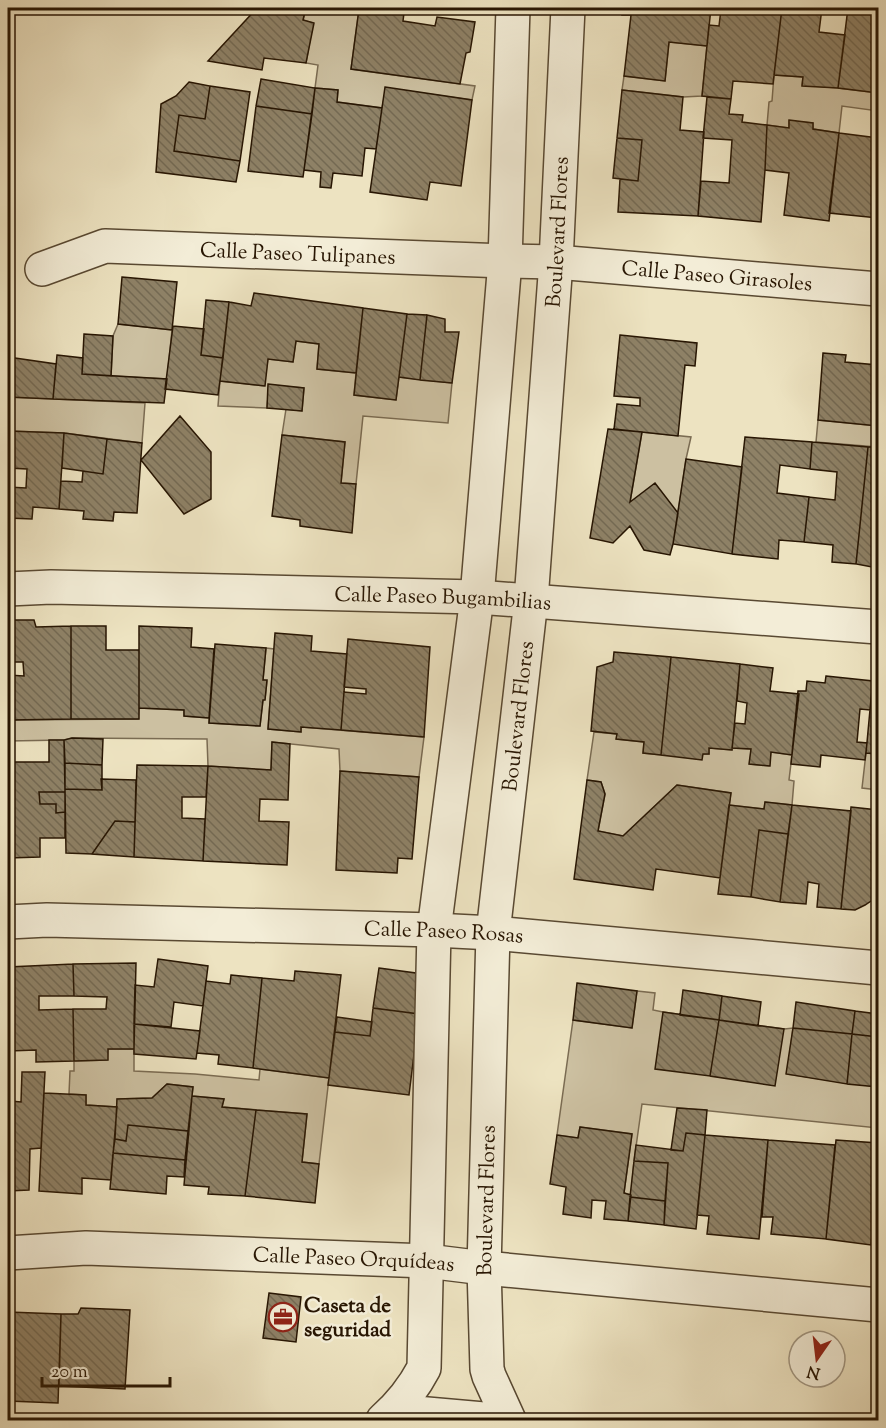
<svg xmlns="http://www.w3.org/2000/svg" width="886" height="1428" viewBox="0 0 886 1428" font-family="'Sorts Mill Goudy',serif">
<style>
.green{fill:#ccc0a1;stroke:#7a6b52;stroke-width:1.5}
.building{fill:url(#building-back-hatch);stroke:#281603;stroke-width:1.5}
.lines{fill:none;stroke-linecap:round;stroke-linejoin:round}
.minor-casing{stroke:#594932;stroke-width:36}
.minor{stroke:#f3edd7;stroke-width:33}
.labels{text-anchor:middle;stroke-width:5;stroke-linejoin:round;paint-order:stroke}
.street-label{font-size:21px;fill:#281603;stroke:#f3edd7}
.poi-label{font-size:21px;font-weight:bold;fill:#281603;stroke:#f3edd7;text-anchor:start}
</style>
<defs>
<pattern id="building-back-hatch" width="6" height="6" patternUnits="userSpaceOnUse" patternTransform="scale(1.5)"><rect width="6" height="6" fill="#8e8166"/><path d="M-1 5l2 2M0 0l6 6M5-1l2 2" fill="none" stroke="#746952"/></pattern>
</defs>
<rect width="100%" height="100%" fill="#ede3c1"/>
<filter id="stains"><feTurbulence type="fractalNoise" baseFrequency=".00333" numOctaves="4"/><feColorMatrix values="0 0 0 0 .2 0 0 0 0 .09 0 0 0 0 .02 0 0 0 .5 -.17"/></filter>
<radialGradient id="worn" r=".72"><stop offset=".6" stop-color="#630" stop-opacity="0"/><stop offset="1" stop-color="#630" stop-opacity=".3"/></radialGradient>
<path class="green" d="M306 8 359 9 351 69 475 86 472 100 386 88 382 108 337 102 338 90 315 88 318 65 306 63 313 23 303 20Z
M669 42 707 46 702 96 683 97 622 90 624 76 665 81Z
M774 75 803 77 802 85 838 88 878 93V111L842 106 839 133 813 129V123L789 121V128L767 125 769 102 772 101Z
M118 324 172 330 167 379 111 376 113 336Z
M296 341 319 344 317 369 356 373 354 395 396 400 399 377 452 383 448 423 363 416 356 484 341 483 345 442 282 435 286 409 302 411 304 388 269 385 267 408 218 406 220 381 264 386 268 359 293 362Z
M8 397 145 403 142 443 64 433 8 431Z
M818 420 878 426V447L816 442Z
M642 432 691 437 686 459 678 513 630 502Z
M266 648 274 649 268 729 301 732V727L424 737 419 777 340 771 339 749 272 742 271 770 208 766 207 739 72 738 64 740 8 741V704H9L11 720 138 719 139 708 184 710V716L209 718V723L260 726 263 700 265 699 267 681 263 680Z
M594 732 617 734V739L644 742 643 753 661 755 709 754V748L732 750V748L751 749 750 764 769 766 771 752 792 755 789 780 794 781 792 805 765 802 764 809 729 805 731 793 677 785 623 836 598 831 605 794 601 782 587 780Z
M866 753 878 754V790L862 788Z
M637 991 655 993 653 1010 663 1012 784 1029 793 1028 787 1074 878 1087V1128L642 1104 634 1161 631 1195 624 1193 632 1134 580 1127 578 1138 557 1135 573 1020 632 1028Z
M108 1049H134V1071L195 1074 259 1080 260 1069 329 1078 319 1164 302 1162 307 1114 222 1107 224 1099 192 1096 193 1087 167 1084 152 1098 117 1099V1107L86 1105V1095L69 1094 70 1071H74V1061L107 1060Z"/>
<path class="building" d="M257 8H306L303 20 314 23 306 63 264 58 262 70 208 61Z
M623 8H711L707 46 669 42 665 81 624 76 631 15H622Z
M731 8H782L773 84 733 81 731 99 702 96 709 25 719 26 721 9 730 10Z
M782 8H822L819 32 845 35 838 88 802 86 803 77 774 75Z
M848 8H878V93L838 88Z
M359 9 404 13 403 21 435 26 437 17 475 22 470 52 466 53 460 84 351 69Z
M261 79 315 88 312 114 256 106Z
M189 82 210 86 205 119 179 115 174 151 240 161 236 182 156 172 161 104 176 96Z
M210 86 250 92 240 161 174 151 179 115 205 119Z
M385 87 472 100 461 186 430 182 427 200 370 192Z
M315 88 338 90 337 102 382 108 376 149 365 148 362 176 333 173 331 188 320 187 321 172 304 170Z
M622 90 683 97 680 130 704 132 698 216 618 212 620 179 638 181 642 140 617 138Z
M707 97 731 99 729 114 743 115 742 122 767 125 765 170 761 222 698 216 701 181 729 183 732 140 703 138Z
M256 106 312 114 303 177 248 171Z
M789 120 813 123V129L839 133 829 221 784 215 789 173 765 170 767 125 789 128Z
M839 133 878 138V218L829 213Z
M617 138 642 140 638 181 613 178Z
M122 277 177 282 172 330 118 324Z
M254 293 363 308 356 373 317 369 319 344 296 341 293 362 268 359 265 386 220 381 229 302 251 306Z
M206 300 229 302 223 358 201 355Z
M363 308 407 314 396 400 354 395Z
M407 314 427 315 420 380 399 377Z
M427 315 445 319V332H459L452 383 420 380Z
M173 326 204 329 201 355 223 358 218 395 165 389Z
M84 334 113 336 111 376 82 374Z
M620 335 697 343 695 366 685 365 678 436 614 429 617 404 640 406V398L614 396Z
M823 353 846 355 845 362 878 365V426L818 420Z
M57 355 83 358 82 374 167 379 164 403 53 399Z
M8 357 56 364 53 399 8 397Z
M268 384 304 388 302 411 267 408Z
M180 416 211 452V499L184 514 141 460Z
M608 429 642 432 630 502 655 483 678 513 673 544 670 555 644 550 630 526 613 543 590 538Z
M8 431 64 433 59 509 33 507 32 519 8 518V487L26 488 27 469 8 468Z
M64 433 107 439 103 474 62 468Z
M282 435 345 442 341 483 356 484 352 533 300 526V520L272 516Z
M745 437 812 442 810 469 780 465 777 493 809 497 804 542 779 540 778 559 732 554Z
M107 439 142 443 137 513 114 512 113 521 83 519 84 511 59 509 61 481 82 482 83 471 103 474Z
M812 442 868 447 856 564 832 562 833 545 804 542 809 497 835 500 837 472 810 469Z
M868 447H878V568L856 564Z
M686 459 742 467 732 554 673 544Z
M8 620H34L36 627 71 626V719L10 720 8 675 24 676 23 662H8Z
M71 626H106V650H139V719H71Z
M139 626 192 628 191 647 214 649 209 718 184 716V710L139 708Z
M275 633 312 636 311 651 347 654 341 730 301 727V732L268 729Z
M348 639 430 647 424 737 341 730 344 692 366 694V689L344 687Z
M215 644 266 648 263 680H267L265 700H263L260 726 209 723Z
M614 652 671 657 661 755 643 753 644 742 616 739 617 734 591 731 597 667 613 662Z
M671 657 740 664 732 750 709 748V754H703L702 760 661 755Z
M740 664 773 668 770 691 799 694 792 755 771 752 770 766 749 764 751 749 732 748 735 723 745 724 747 703 737 701Z
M826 676 873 681 870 710 860 709 857 742 867 743 865 760 821 755 820 767 791 764 798 691H806L807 681 825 683Z
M872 688 878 689V754L866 753Z
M72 738 103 739 102 765 65 763 64 740Z
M49 740H64L65 792H39L40 804H56V813L65 812V838H40V857L8 858V762H49Z
M272 742 290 744 288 800 260 799 259 821 289 822 287 865 203 861 208 766 271 770Z
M65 763 102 765V790L65 789Z
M137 765 208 766 206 797H182V818L205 819 203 861 134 857Z
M340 771 419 777 412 859 398 858 397 873 336 870Z
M101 779 136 780 135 822 115 821 92 854 66 853 65 789 102 790Z
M587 780 601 782 605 794 598 831 623 836 677 785 731 793 720 878 656 869 653 890 574 879Z
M39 792H65V812L56 813V804H40Z
M765 802 792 805 788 834 759 830 751 897 718 894 729 805 764 809Z
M792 805 851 811 841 909 817 907 819 884 808 882 806 904 780 902Z
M851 807 878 810V892L874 899 865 905 855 910 841 909Z
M115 821 135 822 134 857 92 854Z
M759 830 788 834 780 902 751 897Z
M158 959 208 966 203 1006 174 1002 171 1027 134 1024 135 985 154 987Z
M136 963 134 1049H108V1060L74 1061 73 1009H106L107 997 74 996 73 964Z
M73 964 74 996H39V1010L73 1009 74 1061 36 1062V1050L9 1051 8 967Z
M379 968 423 974 419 1014 373 1008Z
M295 971 341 975 329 1078 253 1068 262 978 294 981Z
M231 975 262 978 253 1068 218 1064 219 1055 197 1053 206 981 230 984Z
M577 983 637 991 632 1028 573 1020Z
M683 990 722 996 719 1020 680 1015Z
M722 996 761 1002 758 1026 719 1020Z
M796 1002 855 1011 852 1034 793 1028Z
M373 1008 419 1014 409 1095 328 1085 335 1032 370 1036Z
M855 1011 878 1014V1037L852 1034Z
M663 1012 719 1020 710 1076 655 1069Z
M337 1017 372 1022 370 1036 335 1032Z
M719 1020 784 1029 775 1086 710 1076Z
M134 1024 200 1031 196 1059 134 1054Z
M793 1028 852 1034 847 1084 786 1074Z
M852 1034 878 1037V1087L847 1084Z
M22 1072H45L41 1148 30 1149 29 1190 8 1191V1078H11L10 1101 21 1102Z
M167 1084 193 1087 188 1131 128 1125 126 1141 115 1139 117 1099 152 1098Z
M44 1093 86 1095V1105L117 1107 111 1180 82 1178V1194L39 1191Z
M192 1096 224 1099 222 1107 256 1110 245 1196 208 1194 209 1187 184 1185Z
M677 1108 707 1110 705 1135 686 1133 683 1151 671 1150Z
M256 1110 307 1114 302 1162 319 1164 315 1203 245 1196Z
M128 1125 188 1131 185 1160 113 1153 115 1139 126 1141Z
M580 1127 632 1134 624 1193 631 1195 628 1221 604 1219 606 1201 592 1200 591 1218 563 1214 566 1187 550 1184 557 1135 578 1138Z
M686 1133 705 1135 696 1229 664 1225 668 1163 634 1161 636 1145 683 1151Z
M705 1135 768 1140 759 1239 707 1234 709 1216 697 1215Z
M768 1140 835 1145 826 1239 771 1234 773 1217H762Z
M836 1140 878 1143V1218H874L871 1245 826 1239Z
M113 1153 185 1160 184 1177 167 1176 166 1194 110 1189Z
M634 1161 668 1163 665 1201 630 1197Z
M630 1197 665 1201 664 1225 628 1221Z
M269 1293 301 1297 296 1342 263 1338Z
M81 1308 130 1310 125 1389 59 1386 61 1314H78Z
M8 1312 61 1314 58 1403 8 1401Z"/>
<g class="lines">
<g class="minor-casing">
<g id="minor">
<path id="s1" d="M42 269 105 246 505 261 556 262 878 289"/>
<path id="s2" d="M8 589 51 587 477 597 878 627"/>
<path id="s3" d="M8 922 47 920 434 930 493 933 878 968"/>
<path id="s4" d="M8 1253 86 1248 427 1261 484 1268 878 1305"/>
<path d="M393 1411 495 1420"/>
<path d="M383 1420C399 1406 414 1387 424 1368L434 930 477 597 505 261 513 8"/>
<path id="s5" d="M509 1420 489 1376 487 1369 484 1268 493 933 531 600 556 262 568 8"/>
</g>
</g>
<use href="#minor" class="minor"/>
</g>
<defs>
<g id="office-ring" transform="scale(1.5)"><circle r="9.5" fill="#f3edd7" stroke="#8f2418" stroke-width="1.5"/><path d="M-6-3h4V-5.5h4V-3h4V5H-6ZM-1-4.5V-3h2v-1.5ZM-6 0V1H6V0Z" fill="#8f2418"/></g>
</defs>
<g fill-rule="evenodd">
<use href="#office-ring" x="283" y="1317"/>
</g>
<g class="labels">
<g class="street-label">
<text dy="7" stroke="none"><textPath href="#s5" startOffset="1196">Boulevard Flores</textPath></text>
<text dy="7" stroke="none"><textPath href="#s1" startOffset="260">Calle Paseo Tulipanes</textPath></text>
<text dy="7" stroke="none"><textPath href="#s1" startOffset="680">Calle Paseo Girasoles</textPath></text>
<text dy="7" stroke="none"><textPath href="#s2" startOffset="435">Calle Paseo Bugambilias</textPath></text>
<text dy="7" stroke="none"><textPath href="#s5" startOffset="710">Boulevard Flores</textPath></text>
<text dy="7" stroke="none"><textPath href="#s3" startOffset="436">Calle Paseo Rosas</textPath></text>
<text dy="7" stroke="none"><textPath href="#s5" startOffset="224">Boulevard Flores</textPath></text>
<text dy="7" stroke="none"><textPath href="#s4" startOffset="346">Calle Paseo Orquídeas</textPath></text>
</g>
<g class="poi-label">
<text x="304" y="1312">Caseta de<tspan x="304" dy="24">seguridad</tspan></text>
</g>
</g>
<rect width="886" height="1428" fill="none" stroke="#ede3c1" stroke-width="30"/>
<rect x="9" y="9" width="868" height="1410" fill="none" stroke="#281603" stroke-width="3"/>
<rect x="15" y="15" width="856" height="1398" fill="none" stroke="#281603" stroke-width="1.5"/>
<g transform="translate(817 1359) rotate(194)"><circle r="28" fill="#f3edd7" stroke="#a29782" stroke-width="1.5"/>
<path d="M0-4.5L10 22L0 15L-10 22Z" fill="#8f2418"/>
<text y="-9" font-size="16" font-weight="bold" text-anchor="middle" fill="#281603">N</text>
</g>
<path d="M42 1377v9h128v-9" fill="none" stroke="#281603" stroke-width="3"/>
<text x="51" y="1377" font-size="18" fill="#281603" stroke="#f3edd7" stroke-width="4.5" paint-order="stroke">20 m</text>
<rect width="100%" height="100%" filter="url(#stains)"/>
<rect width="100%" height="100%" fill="url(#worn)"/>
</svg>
